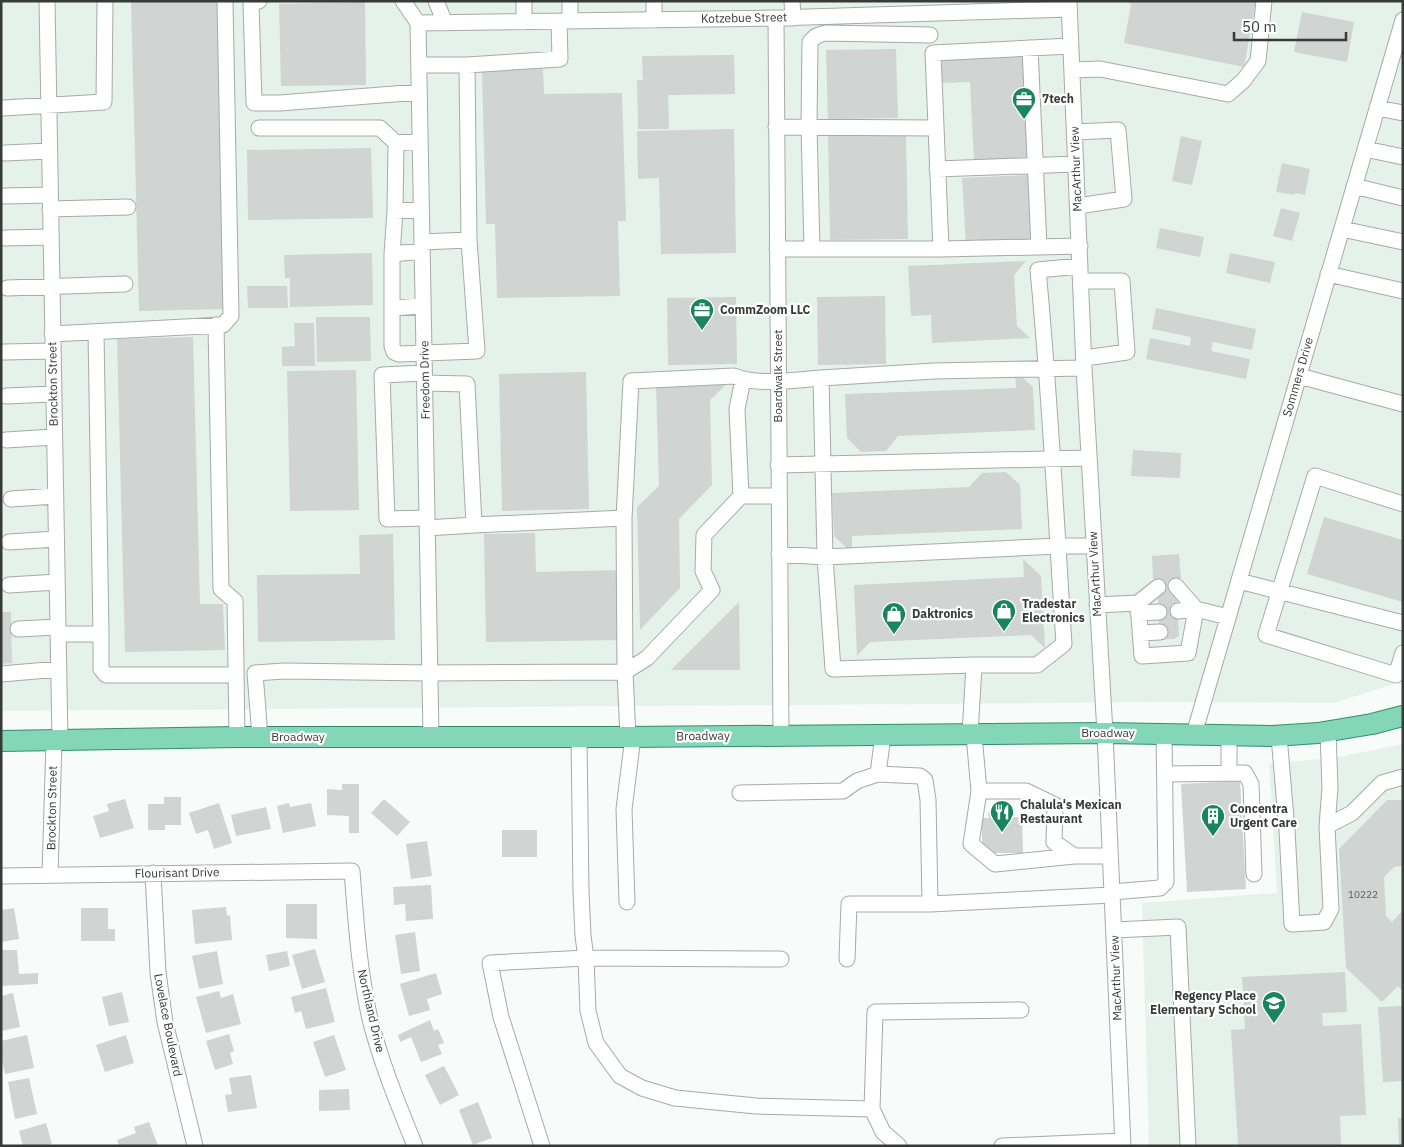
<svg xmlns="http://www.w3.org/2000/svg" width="1404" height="1147" viewBox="0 0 1404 1147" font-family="'IBM Plex Sans',sans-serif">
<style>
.built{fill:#e5f2eb}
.building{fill:#d0d4d2}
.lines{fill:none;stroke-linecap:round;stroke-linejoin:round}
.minor-tunnel{stroke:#d1d4d3;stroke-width:15;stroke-dasharray:15 8;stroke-linecap:butt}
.minor-casing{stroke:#a6aaa8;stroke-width:17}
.major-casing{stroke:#348d6e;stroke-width:22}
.minor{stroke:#fff;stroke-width:15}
.major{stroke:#84d6b9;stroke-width:20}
.labels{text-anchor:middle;stroke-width:4.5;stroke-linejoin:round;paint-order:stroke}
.number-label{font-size:10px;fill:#5e605f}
.street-label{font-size:12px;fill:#383a39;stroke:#fff}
.poi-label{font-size:12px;font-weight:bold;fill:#383a39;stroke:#fff;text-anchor:start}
</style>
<rect width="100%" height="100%" fill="#f7fbf9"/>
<path class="built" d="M1 1H1403V681L1334 703 1167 702 1 711Z
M1403 744V1146H1149L1142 903 1277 893 1269 764 1339 757Z"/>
<path class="building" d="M131 1H217L225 309 139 311Z
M1124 1H1256L1244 67 1124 43 1131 4Z
M365 2 366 85 281 86 279 4Z
M1302 12 1354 22 1347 62 1294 52Z
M896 49 898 118 828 119 826 50Z
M734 55 735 94 668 95 669 129H638L637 80H643L642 56Z
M1025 57 1030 159 974 161 970 82 941 83 940 60Z
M543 69 544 94 622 93 626 221H618L620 296 497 298 495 224H486L482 70Z
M734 129 736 253 661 254 659 178 638 179 637 131Z
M906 135 908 239 830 240 828 136Z
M1181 136 1202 141 1192 185 1172 181Z
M371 148 373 218 248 220 247 150Z
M1282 163 1310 169 1305 195 1295 193V195L1276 192Z
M1028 175 1032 244 966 247 962 178Z
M1281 208 1300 213 1292 241 1273 236Z
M1160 228 1204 237 1200 257 1156 248Z
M372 253 373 305 290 307V278H285L284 255Z
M1230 253 1275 262 1270 283 1226 273Z
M1026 261 1014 275 1017 326 1030 338 932 343 931 315 911 316 908 266Z
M247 286H287L288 308H248Z
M885 296 886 364 818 365 817 297Z
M736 297 737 364 668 365 667 298Z
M1156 308 1256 329 1252 350 1213 342 1211 351 1250 359 1246 379 1146 359 1150 338 1190 346 1191 337 1152 329Z
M316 317H370L371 361 317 362Z
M294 323H314L315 366H282V347L295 346Z
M193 337 200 604H223L225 650 125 652 117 339Z
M356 370 359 510 290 511 287 371Z
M1015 370 1033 387 1035 430 898 436 886 451 861 452 847 438 845 394 1016 388Z
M586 372 589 509 502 511 499 374Z
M728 383 710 400 712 485 679 519 680 588 640 630 637 507 659 486 656 384Z
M1133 450 1181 453 1180 478 1131 476Z
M1006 472 1020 485 1022 529 852 536V553L834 536 832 493 969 487 982 473Z
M1324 517 1403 540V602L1307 574Z
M535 533 536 572 622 570 624 640 486 642 484 534Z
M393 534 395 640 258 642 257 575 360 574 359 535Z
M1179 554 1181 578H1176L1179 637 1160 638 1157 579H1153L1152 556Z
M1023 559 1041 576 1045 648 1031 635 870 642 857 656 854 585 1024 577Z
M739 602 740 670H671Z
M1 612H11L12 663 1 664Z
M1240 781 1246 889 1187 892 1181 784Z
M342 784H359V833H349V816L327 815V789L342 790Z
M164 797H181V825H165V830H148V804H164Z
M125 799 134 828 100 838 93 816 109 811 107 804Z
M384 799 410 822 397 836 371 813Z
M1387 800H1403V866L1394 867 1384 877 1386 916 1392 922 1403 910V991L1398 986 1382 1002 1346 968 1339 849Z
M219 803 232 843 214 849 208 830 196 834 189 813Z
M289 803 290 807 311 803 316 826 283 833 277 806Z
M266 807 271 829 236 836 231 815Z
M988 812H996V817H1022L1023 853H988L982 848V818H989Z
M502 830H537V857H502Z
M427 841 432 876 411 879 406 844Z
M431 885 433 919 406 921 405 904 394 905 393 887Z
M286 904H317V939L286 938Z
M226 907 227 916 230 915 232 940 195 944 192 910Z
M14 908 19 939 1 942V910Z
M81 908H108V929H115V941H81Z
M415 932 420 971 401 974 395 935Z
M315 949 325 982 302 989 292 955Z
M1 950H17L19 974 38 973V984L1 986Z
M217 951 223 984 199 989 192 956Z
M287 951 290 966 269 971 266 955Z
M1345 972 1347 1012 1322 1013 1323 1026 1361 1024 1366 1115 1340 1116 1341 1146H1238L1231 1030 1245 1029 1242 977Z
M436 973 442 994 427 999 430 1010 409 1016 400 984Z
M326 988 335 1022 306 1029 301 1011 295 1013 291 997Z
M219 991 221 998 233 994 241 1024 206 1033 196 997Z
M122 992 129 1022 109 1026 102 997Z
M13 993 20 1027 1 1031V996Z
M1403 1006V1081L1383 1082 1378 1007Z
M430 1020 434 1031 438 1029 444 1043 438 1045 442 1054 421 1062 411 1037 400 1042 398 1035Z
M229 1034 234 1051 230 1053 233 1064 215 1070 206 1041Z
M27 1035 34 1068 5 1074 1 1055V1041Z
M126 1035 134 1063 105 1072 96 1045Z
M334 1035 346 1070 325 1077 313 1042Z
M444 1066 459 1095 440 1105 425 1075Z
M251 1075 257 1108 228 1112 225 1095 232 1094 229 1078Z
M29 1078 37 1114 15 1119 8 1082Z
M349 1089 350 1110 319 1111V1090Z
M478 1102 492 1138 473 1145 459 1110Z
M1398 1118H1403V1146H1399Z
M149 1122 158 1146H119L117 1140 136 1133 134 1127Z
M46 1123 52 1144 45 1146H23L19 1131Z"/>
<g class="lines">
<path class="minor-tunnel" d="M1158 601 1177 599
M1159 622 1178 620
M1160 632 1179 631"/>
<g class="minor-casing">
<path id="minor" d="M47 1 60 741
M259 1 251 3 254 103H280L419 92
M403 1 418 23
M436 1 445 23
M524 1V22
M570 1V21
M654 1V20
M792 1 793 18
M1069 1 1084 368 1105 733 1123 1146
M776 18 781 735
M418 23 431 736
M418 23 776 18 1069 9
M1071 46 933 53 941 249 1080 246
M1030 48 1039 247
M419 65H467
M1072 70 1100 69 1228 94 1243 81 1258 61 1264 1
M3 108 104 102 105 1
M1377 108 1403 113
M776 127 936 128
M259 128H380L396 143
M1075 132 1118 130 1124 199 1078 206
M420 141 396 143 395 211 421 209
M1365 149 1403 157
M5 153 49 151
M937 169 1076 164
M1354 186 1403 198
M4 196 50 195
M50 209 128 207
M1342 229 1403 242
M5 238 51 237
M422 242 469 240 467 65 560 59 559 21
M777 249H941
M812 249 809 126 810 42 816 36 825 33 930 35
M422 251 392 254V346L394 352 399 354 477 351 469 240
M392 254 395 211
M1328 274 1403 291
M1081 281H1122L1127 352 1085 358
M7 288 125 284
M392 308 423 306
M216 325 221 589 235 601 237 737
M96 332 101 634
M52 334 223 325 231 316 225 1
M4 352 53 351
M424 373 382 375 387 519 427 518
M1299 376 1403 404
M821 378 934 371 1084 368
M743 379 737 409 741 496H779
M425 383 467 384 474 525 427 528
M6 396 53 394
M6 440 54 437
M778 465 1089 458
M11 499 55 496
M1403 504 1315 476 1266 635 1396 675 1403 653
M624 518 631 381 734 376C758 386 795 380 821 378L825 557 833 669 974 665
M474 525 624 518 625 672 628 737
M9 542 56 539
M779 554 825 557 1058 546H1094
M1239 581 1403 623
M9 585 57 582
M1176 586 1196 609
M1138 603 1158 587
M1097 605 1138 603 1142 656 1188 653 1196 609 1228 617
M1178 611 1196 609
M1138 613 1159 612
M18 629 58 627
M1140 633 1160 632
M58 634H101V669L106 675H236
M1 674 59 669
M1194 734 1403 20
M970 735 974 665H1037L1064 644C1056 519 1050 394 1038 270L1080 266
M974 735 979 791H1026L1055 805 1054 842 1074 856H1110
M579 736 581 891 583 936 586 958 588 1011 596 1043 620 1076 642 1088 675 1098 756 1106 872 1109
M1279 736 1287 830 1292 924 1324 922 1331 909 1327 826 1330 788 1328 731
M260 737 255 673 284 671 430 673 625 672 647 658 712 590 703 571 704 535 741 496
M1229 773V735
M1165 774 1245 773 1251 784 1254 874
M979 791 971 844 995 864 1074 856
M740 793 843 791 857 781 878 774 883 735
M1327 826 1352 813 1382 783 1403 777
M153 873 158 973 165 1022 195 1146
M50 875 54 741
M1 876 352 871C356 921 359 971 370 1019 381 1063 398 1104 415 1146
M1112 892 1160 888 1166 882 1164 734
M627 902 624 809 633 737
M930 904 1112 895
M1114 930 1178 927 1188 1146
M847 959 849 904H930L928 800 925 780 920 776 878 774
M542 1146 501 1017 490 963 586 958 781 959
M899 1146 883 1132 872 1109 875 1012 1021 1010
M1002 1146 1123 1141"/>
</g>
<g class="major-casing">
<path id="major" d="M1 741 237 737H628L1105 733 1273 736 1318 733 1372 724 1403 716"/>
</g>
<use href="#minor" class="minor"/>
<use href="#major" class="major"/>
</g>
<defs>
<g id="office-pin" transform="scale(1.25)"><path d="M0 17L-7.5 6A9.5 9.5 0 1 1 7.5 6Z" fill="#198460" stroke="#fff"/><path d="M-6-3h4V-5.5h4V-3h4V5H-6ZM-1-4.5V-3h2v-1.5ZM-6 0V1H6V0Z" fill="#fff"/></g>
<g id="shop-pin" transform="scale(1.25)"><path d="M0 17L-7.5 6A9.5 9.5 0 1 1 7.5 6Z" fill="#198460" stroke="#fff"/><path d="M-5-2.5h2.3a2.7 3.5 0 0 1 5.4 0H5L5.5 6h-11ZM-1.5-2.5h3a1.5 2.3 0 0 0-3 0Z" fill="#fff"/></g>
<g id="restaurant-pin" transform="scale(1.25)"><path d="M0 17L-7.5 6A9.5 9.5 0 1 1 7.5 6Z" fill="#198460" stroke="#fff"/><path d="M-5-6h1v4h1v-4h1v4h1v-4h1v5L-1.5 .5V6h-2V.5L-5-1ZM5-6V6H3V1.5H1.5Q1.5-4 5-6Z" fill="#fff"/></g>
<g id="building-pin" transform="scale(1.25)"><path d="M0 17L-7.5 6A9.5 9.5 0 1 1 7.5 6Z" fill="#198460" stroke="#fff"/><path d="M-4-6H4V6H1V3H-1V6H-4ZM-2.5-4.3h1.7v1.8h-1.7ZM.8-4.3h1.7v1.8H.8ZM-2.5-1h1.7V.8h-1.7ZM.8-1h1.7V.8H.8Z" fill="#fff"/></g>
<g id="school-pin" transform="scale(1.25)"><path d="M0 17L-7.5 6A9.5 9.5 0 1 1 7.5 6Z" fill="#198460" stroke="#fff"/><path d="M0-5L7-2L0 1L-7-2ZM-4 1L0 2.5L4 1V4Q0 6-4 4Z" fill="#fff"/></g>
</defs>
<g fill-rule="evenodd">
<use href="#office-pin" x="1024" y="99"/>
<use href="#office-pin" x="702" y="310"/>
<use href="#shop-pin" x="1004" y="611"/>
<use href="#shop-pin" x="894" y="614"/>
<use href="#restaurant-pin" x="1002" y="812"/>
<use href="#building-pin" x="1213" y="816"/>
<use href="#school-pin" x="1274" y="1003"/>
</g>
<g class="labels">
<g class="number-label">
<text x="1363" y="898">10222</text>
</g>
<g class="street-label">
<text transform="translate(744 18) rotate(-1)" y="4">Kotzebue Street</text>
<text transform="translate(1076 169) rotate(-92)" y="4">MacArthur View</text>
<text transform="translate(778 376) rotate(-90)" y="4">Boardwalk Street</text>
<text transform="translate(1298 377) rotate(-74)" y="4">Sommers Drive</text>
<text transform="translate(425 380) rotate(-91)" y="4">Freedom Drive</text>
<text transform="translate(53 384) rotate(-91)" y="4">Brockton Street</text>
<text transform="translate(1095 574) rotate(-93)" y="4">MacArthur View</text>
<text x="1108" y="737">Broadway</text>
<text transform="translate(703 736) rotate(-1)" y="4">Broadway</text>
<text x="298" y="741">Broadway</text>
<text transform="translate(52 808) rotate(-89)" y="4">Brockton Street</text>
<text transform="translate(177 873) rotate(-1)" y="4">Flourisant Drive</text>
<text transform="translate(1116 978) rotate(-92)" y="4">MacArthur View</text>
<text transform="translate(371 1011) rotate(77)" y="4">Northland Drive</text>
<text transform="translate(168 1025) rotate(79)" y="4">Lovelace Boulevard</text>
</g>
<g class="poi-label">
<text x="1042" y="103">7tech</text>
<text x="720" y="314">CommZoom LLC</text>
<text x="1022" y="608">Tradestar<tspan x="1022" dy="14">Electronics</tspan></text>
<text x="912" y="618">Daktronics</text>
<text x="1020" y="809">Chalula's Mexican<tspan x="1020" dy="14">Restaurant</tspan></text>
<text x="1230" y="813">Concentra<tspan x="1230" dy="14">Urgent Care</tspan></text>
<text x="1256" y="1000" text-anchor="end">Regency Place<tspan x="1256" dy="14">Elementary School</tspan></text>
</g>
</g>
<rect width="1404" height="1147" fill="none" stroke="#383a39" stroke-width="5"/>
<path d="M1234 32v8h112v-8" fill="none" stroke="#383a39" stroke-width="2.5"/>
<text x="1242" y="32" font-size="15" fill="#383a39" stroke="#ffffff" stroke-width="4" paint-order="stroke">50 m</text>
</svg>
